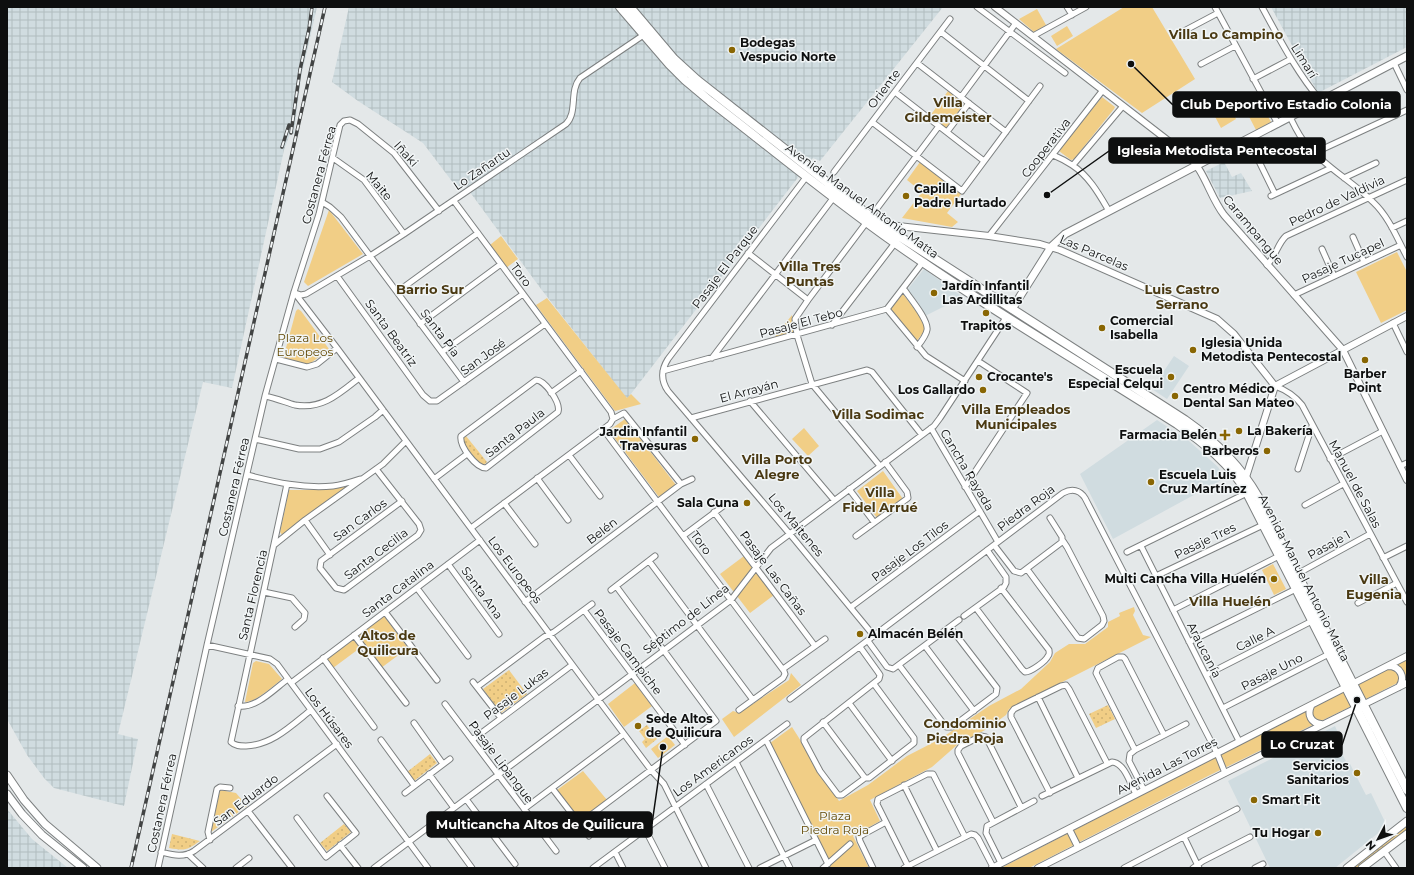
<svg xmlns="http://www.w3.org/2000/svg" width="1414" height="875" viewBox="0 0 1414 875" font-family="Montserrat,sans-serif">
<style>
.built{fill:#d0dce0}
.industrial{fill:url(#industrial-grid)}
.grass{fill:url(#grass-dots)}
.green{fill:#f1ce86}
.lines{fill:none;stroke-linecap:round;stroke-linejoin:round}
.minor-casing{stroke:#7d8081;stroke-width:7}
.tertiary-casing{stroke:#7d8081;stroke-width:8}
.secondary-casing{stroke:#7d8081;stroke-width:9}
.primary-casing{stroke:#7d8081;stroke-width:10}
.minor{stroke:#fff;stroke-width:5}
.tertiary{stroke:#fff;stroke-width:6}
.secondary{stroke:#fff;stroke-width:7}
.primary{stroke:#fff;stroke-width:8}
.rail-casing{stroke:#424444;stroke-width:3.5}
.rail{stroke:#f1f5f6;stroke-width:2;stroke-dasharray:6;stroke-linecap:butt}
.poi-dot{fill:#896603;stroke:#f1f5f6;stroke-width:1.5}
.labels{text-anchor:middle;stroke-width:3;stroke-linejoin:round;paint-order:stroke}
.poi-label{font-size:12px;font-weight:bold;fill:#0e0f0f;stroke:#f1f5f6;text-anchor:start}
.street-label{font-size:12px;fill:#0e0f0f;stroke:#f1f5f6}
.park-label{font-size:12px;fill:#634904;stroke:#f1f5f6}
.neighbourhood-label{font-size:13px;font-weight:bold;fill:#4a3912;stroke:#f1f5f6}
.leader{fill:none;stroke:#0e0f0f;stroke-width:1.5}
.callout-dot{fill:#0e0f0f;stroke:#f1f5f6;stroke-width:1.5}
.callout{fill:#0e0f0f;stroke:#0e0f0f;stroke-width:1.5}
.callout-label{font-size:13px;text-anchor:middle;font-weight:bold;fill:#fff}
</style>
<defs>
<pattern id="industrial-grid" width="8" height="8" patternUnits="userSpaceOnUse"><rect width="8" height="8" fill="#d0dce0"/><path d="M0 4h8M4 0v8" fill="none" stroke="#b1bcbf"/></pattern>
<pattern id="grass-dots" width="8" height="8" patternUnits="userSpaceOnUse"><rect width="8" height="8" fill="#f1ce86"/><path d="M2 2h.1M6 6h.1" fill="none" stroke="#cdb072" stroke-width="1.8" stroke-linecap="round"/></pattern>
</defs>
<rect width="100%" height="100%" fill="#e4e8e9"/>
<path class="built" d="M924 269 963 297 925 316 907 290Z
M1174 356 1189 366 1167 399 1152 389Z
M1157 420 1189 441 1218 467 1225 478 1113 539 1080 474Z
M1335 726 1338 733 1337 745 1346 761 1349 762 1366 795 1371 793 1387 826 1335 868H1270L1228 781Z"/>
<path class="industrial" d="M7 7H317L301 77 294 134H290L284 150 232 388 203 382 118 734 138 739 124 806 54 788 44 778 27 755 7 719V611L8 605 7 604Z
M349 7H943L820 161 813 158 627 399 541 289 464 184 457 188 423 143 358 101 332 82Z
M1271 7H1407V47L1318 93Z
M1224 162 1232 177 1241 173 1252 191 1220 198 1206 171Z
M7 809 32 839 68 868H7Z"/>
<path class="grass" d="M466 436 487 462 483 466 480 465 463 442V438Z
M509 670 527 694 501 713 483 689Z
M1108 705 1115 719 1096 728 1089 714Z
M647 725 657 739 646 748 642 742 645 739 639 731Z
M430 754 437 763 414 781 407 772Z
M344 824 351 832 327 851 320 843Z
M1406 827 1407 830 1359 868H1353Z
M172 834 200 841C187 850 186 851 169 848Z"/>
<path class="green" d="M1124 7H1152L1195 79 1142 113 1056 49Z
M1037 9 1046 25 1034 32 1019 19Z
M1067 26 1073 36 1057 46 1051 36Z
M948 91 964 104 946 128 930 116Z
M1102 97 1115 107 1114 109 1074 159 1071 160 1059 151 1060 149Z
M1224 97 1236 119 1221 128 1209 105Z
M1259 99 1271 122 1256 130 1244 107Z
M920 162 961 194 947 213 958 222 952 227 902 218 922 192 907 180Z
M329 210 363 254 308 286 304 282Z
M501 236 518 259 506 268 490 245Z
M1397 252 1407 272V310L1381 323 1356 272Z
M903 294 925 323V330L916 342 890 309Z
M547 298 627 398 631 394 641 404 615 411 536 305Z
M298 309 301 311 329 349 307 366 283 359 296 311Z
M792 315 794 332 774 338Z
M625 419 676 485 659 497 610 432 611 429Z
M804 428 819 446 808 456 792 439Z
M883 471 903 499 877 518 857 491Z
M355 482 283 536 280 532 289 490H323Z
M744 556 774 595 750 613 720 574Z
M1273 564 1286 589 1274 595 1262 570Z
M1134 607 1135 611 1133 615 1143 635 1151 637 1009 709 1006 715 985 730 957 745 932 767 870 800 880 821 853 836 869 868H828L831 865 770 743 792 727 839 801 868 785 907 756 940 739 989 706 1021 689 1050 662 1055 653 1069 644H1085L1108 627V622L1120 616 1119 613Z
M384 616 408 648 381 668 364 645 333 668 327 659Z
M1407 658V678L1362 701 1208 776 1029 868H1001Z
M256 661 269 664 282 679C273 686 256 702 245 702L253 663Z
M791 673 801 685 734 737 722 719 733 711 739 713 789 680Z
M635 683 652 706 624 727 608 704Z
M668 736 675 745 658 758 651 749Z
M583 771 607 800 580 820 557 790Z
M220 790 236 793 247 806 211 832Z"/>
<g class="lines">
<g class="minor-casing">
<path id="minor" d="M977 7 1065 73
M1067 7 1072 15
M1215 7 1278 124
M1262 7C1280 40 1297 73 1321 101
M1184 31 1218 13
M941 32 1029 101
M1033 36 1086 7
M917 63 1006 132
M1394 63 1407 90
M1201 64 1235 46
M1253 79 1291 59
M895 92 984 161
M961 97 1016 23
M1290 117C1295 127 1299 136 1306 144 1325 167 1352 181 1373 202 1389 217 1397 238 1407 257
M872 122 962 191 1040 86
M947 132 969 103
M1248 139 1275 194
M1314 153 1407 110
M1053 155C1060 158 1066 161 1072 165 1089 176 1099 194 1109 211
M333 158 364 180 404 234
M1073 165 1123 106
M834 172 950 19
M807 176 668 359C661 370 661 381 668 391L794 539 874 636
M1344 178 1376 163
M1271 196 1331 168
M454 201 611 412 613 419
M322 202 330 207 341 217 464 382
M1392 228 1407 221
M989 236 1103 90
M1353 237 1364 262
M1322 249 1334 276
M748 253 808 300
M1267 265C1276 256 1278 243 1286 236L1407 180
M337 276 423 395 430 401H437L545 324
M903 288C909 297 929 320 927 330 926 336 921 342 917 347
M294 292 337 348 603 706 651 770 664 784 706 868
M397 292 478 233
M295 293 301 295 306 294 370 256 404 234 566 124C578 112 569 91 580 78L645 34
M1294 295 1401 245
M887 309 926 356 965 381
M1393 323 1407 352
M420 324 501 264
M832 325 895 243
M442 352 523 294
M712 358 834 197
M276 359 307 367 317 364 337 348
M663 371 887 309 923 262
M536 380C545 380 561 403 558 412L486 468C476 468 459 446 461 436Z
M1275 386C1286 390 1295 396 1302 405L1407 602
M551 393 581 371
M265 396C275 398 285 402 295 405 322 410 340 393 359 378
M750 401 834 500
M691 418 867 370 872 372 922 435
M613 419 624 413 681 484
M931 428 998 542
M603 429 784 671 785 674 783 678 739 710
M255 439 299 449H320L339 442 375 417 383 410
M569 455 600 496
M1330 459 1383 431
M880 466 812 384 797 335 795 319 808 300 939 126
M1400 466 1407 463
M376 469 419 524 421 530 418 535 347 588 344 590 336 588 320 568 321 561 402 501
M1298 469 1312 426
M247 475C275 482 303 489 333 486 342 485 351 482 360 479
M537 478 568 520
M434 479 467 454
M287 484 231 742C235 746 240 746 246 746 272 745 291 726 311 710
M965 487 1027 393 978 361
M849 489 874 522
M504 503 535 544
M1305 505 1343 484
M714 512 815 646
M305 520 330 555
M471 528 610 424 613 419
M683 536 722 507
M856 536 908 498 907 492 885 462
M274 545 305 520 383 464 406 441
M994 545 1014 571 1021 573 1062 542V537L1050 518
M1141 546 1239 741
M1127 552 1247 493
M1383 558 1407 546
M649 561 753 700
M448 564 499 634
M1027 569 1078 638 1084 639 1102 625 1104 621 1103 616 1067 547 1063 541
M1297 574 1370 534
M1156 576 1263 525
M417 588 468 656
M611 590 655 556
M264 592 292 598 305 613 304 619 295 627
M525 602 681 484 692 479
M1358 603 1397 583
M851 607 980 511
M976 608 1022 669 1025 672C1031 672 1046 661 1048 656 1050 654 1049 653 1049 650L1001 588
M584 610 685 745
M1173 610 1279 556
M385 612 437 680
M964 616 1004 587 1006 583V577L987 550
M354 635 406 703
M868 641 887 667 893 669 959 620
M1189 642 1296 589
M207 645 270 659 277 664 428 868
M925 646 974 711
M860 647 878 672 880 675 879 679 804 738V741L820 771 838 795H842L865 778H869L914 743V738L874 684
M323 658 374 727
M899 665 946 727H952L996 694 997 688 950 627
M783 669 825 639
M1206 675 1312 621
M473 682 501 718
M291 683 480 540
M477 687 544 637 554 632 592 604
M1038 697 1078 778
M790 699 1063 493C1072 488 1080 490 1085 498L1217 753 1225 773
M849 703 892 761
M445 704 556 851
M238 706C256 709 274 689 288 679
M1223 708 1329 654
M823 722 865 778
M414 723 443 764
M381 740 414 785
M472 740 572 665
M766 740 828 864
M1135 750 1096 673 1098 668 1118 657H1123L1125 659 1164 735
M736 762 790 868
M429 774 454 808
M706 784 749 868
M904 785 937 851
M552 788 589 836
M1144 790 1129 761 1130 754 1135 750 1186 724
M405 793 450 759
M1050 793 1011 717V713L1014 709 1061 686 1066 685 1069 689 1107 763
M1042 796 1112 762C1125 763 1130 784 1136 794
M466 799 515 864
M524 809 624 734
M248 811 292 868
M297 818 326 857 356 833 327 796
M437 820 472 868
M993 822 958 753V750L961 746 981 736 986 737 1021 807
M579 824 716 721 616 586
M645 829 665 868
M1184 837 1199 868
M210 840 208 832 217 789 220 787 230 788
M340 845 358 868
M1384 851 1396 868
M161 852C173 855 183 858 194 851L337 744
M615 852 623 868
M188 854 203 868
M1001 863 986 833 987 826 1034 801
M908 866 877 804 878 799 927 774H933L965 837
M158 868 207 645 265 396 294 292 319 214 340 125 344 121 350 120 358 124 394 153 439 211
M236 868 249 858
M374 868 731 600 771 548 934 426 940 418 1007 316
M593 868 787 724
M760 868 816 840
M823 868 850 844
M873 868 860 841 859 837 862 835 886 822
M904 868 971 834 975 835 978 838 993 867
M1124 868 1237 809
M1193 868 1203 861 1250 837
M1255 868 1263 864"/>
</g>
<g class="tertiary-casing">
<path id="tertiary" d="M995 7 1188 156C1205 171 1210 197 1224 215L1343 350 1407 480
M880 224 989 236 1040 244 1060 250 1217 319 1234 334 1275 386
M1246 477 1275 386 1407 316
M1388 666C1400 666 1406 677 1399 687
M1311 706C1307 715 1311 723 1321 724
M1069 829 1078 847
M992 868 1407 656
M1038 868 1225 773 1407 683"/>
</g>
<g class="secondary-casing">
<path id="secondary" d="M1012 309 1051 247 1065 234 1407 56
M7 775 24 800 45 824 97 868
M7 794 22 814 42 835 83 868
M1347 868 1407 821
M1362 868 1407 834"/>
</g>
<g class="primary-casing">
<path id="primary" d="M620 7 669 64 685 80 710 101C771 148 831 198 895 243 986 307 1083 364 1177 424 1204 443 1231 464 1247 493L1296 589 1407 808
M630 7 674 59 697 80 880 224 1185 420C1215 441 1240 465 1258 497L1407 790"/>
</g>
<use href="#minor" class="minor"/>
<use href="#tertiary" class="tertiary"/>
<use href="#secondary" class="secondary"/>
<use href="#primary" class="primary"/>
<g class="rail-casing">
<path id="rail" d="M291 133 300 70 309 29 312 7
M282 147 289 125
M131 868 325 7"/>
</g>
<use href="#rail" class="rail"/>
</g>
<g class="poi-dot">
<circle cx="732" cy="50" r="4"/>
<circle cx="906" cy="196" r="4"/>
<circle cx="934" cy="293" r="4"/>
<circle cx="986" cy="313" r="4"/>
<circle cx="1102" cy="328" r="4"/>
<circle cx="1193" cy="350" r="4"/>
<circle cx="1365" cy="360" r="4"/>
<circle cx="979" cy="377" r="4"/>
<circle cx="1171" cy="377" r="4"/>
<circle cx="983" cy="390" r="4"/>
<circle cx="1175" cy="396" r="4"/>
<circle cx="1239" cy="431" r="4"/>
<path d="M1223 429h4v4h4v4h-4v4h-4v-4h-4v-4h4z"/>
<circle cx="695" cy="439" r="4"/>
<circle cx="1267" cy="451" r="4"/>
<circle cx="1151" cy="482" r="4"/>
<circle cx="747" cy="503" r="4"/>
<circle cx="1274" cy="579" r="4"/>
<circle cx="860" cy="634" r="4"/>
<circle cx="638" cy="726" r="4"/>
<circle cx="1357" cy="773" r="4"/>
<circle cx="1254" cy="800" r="4"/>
<circle cx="1318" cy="833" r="4"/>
</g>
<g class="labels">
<g class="poi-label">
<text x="740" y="47">Bodegas<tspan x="740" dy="14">Vespucio Norte</tspan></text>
<text x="914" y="193">Capilla<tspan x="914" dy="14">Padre Hurtado</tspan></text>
<text x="942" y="290">Jardín Infantil<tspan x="942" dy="14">Las Ardillitas</tspan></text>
<text x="1110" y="325">Comercial<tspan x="1110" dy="14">Isabella</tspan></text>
<text x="986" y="330" text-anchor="middle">Trapitos</text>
<text x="1201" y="347">Iglesia Unida<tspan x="1201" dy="14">Metodista Pentecostal</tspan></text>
<text x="1163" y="374" text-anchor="end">Escuela<tspan x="1163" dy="14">Especial Celqui</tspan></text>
<text x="1365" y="378" text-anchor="middle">Barber<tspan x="1365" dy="14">Point</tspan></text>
<text x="987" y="381">Crocante's</text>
<text x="1183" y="393">Centro Médico<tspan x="1183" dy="14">Dental San Mateo</tspan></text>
<text x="975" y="394" text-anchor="end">Los Gallardo</text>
<text x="1247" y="435">La Bakería</text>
<text x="687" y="436" text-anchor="end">Jardin Infantil<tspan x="687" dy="14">Travesuras</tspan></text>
<text x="1217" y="439" text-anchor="end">Farmacia Belén</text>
<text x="1259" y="455" text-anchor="end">Barberos</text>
<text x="1159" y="479">Escuela Luis<tspan x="1159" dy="14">Cruz Martínez</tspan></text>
<text x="739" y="507" text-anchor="end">Sala Cuna</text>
<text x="1266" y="583" text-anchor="end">Multi Cancha Villa Huelén</text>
<text x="868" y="638">Almacén Belén</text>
<text x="646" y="723">Sede Altos<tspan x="646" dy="14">de Quilicura</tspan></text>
<text x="1349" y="770" text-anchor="end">Servicios<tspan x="1349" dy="14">Sanitarios</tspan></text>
<text x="1262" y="804">Smart Fit</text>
<text x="1310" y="837" text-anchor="end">Tu Hogar</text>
</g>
<g class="street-label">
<text transform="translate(1304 61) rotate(58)" y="4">Limarí</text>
<text transform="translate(884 89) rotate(-53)" y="4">Oriente</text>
<text transform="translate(1046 148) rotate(-52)" y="4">Cooperativa</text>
<text transform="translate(406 154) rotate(48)" y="4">Iñaki</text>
<text transform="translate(482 169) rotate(-34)" y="4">Lo Zañartu</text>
<text transform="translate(319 175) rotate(-75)" y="4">Costanera Férrea</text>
<text transform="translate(379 186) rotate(50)" y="4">Maite</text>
<text transform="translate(862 201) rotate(36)" y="4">Avenida Manuel Antonio Matta</text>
<text transform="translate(1337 201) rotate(-25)" y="4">Pedro de Valdivia</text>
<text transform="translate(1253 230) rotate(50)" y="4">Carampangue</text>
<text transform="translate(1094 253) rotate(23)" y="4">Las Parcelas</text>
<text transform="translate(1343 261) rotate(-25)" y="4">Pasaje Tucapel</text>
<text transform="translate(725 267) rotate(-53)" y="4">Pasaje El Parque</text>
<text transform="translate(521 275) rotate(53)" y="4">Toro</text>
<text transform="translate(801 323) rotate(-15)" y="4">Pasaje El Tebo</text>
<text transform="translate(391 333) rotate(54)" y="4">Santa Beatriz</text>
<text transform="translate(440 333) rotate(53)" y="4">Santa Pía</text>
<text transform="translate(483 357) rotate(-36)" y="4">San José</text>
<text transform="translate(749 391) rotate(-15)" y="4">El Arrayán</text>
<text transform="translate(515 433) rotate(-38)" y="4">Santa Paula</text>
<text transform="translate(967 470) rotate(59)" y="4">Cancha Rayada</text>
<text transform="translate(1355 484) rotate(62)" y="4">Manuel de Salas</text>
<text transform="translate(234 487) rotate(-77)" y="4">Costanera Férrea</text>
<text transform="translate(1026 508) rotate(-37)" y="4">Piedra Roja</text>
<text transform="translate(360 520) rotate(-36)" y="4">San Carlos</text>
<text transform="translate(796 525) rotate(50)" y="4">Los Maitenes</text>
<text transform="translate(602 531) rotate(-37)" y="4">Belén</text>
<text transform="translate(1205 541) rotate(-26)" y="4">Pasaje Tres</text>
<text transform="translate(701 543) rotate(53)" y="4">Toro</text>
<text transform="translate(1329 545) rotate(-29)" y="4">Pasaje 1</text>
<text transform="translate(910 551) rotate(-37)" y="4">Pasaje Los Tilos</text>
<text transform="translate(376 554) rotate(-37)" y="4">Santa Cecilia</text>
<text transform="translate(515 570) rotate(53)" y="4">Los Europeos</text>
<text transform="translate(773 573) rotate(53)" y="4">Pasaje Las Cañas</text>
<text transform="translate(1304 578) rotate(63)" y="4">Avenida Manuel Antonio Matta</text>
<text transform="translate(398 589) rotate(-37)" y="4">Santa Catalina</text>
<text transform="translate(482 593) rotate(54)" y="4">Santa Ana</text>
<text transform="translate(253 595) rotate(-77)" y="4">Santa Florencia</text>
<text transform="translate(686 619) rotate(-38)" y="4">Séptimo de Línea</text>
<text transform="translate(1255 639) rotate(-27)" y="4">Calle A</text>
<text transform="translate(1204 650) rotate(63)" y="4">Araucanía</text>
<text transform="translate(628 652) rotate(53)" y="4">Pasaje Campiche</text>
<text transform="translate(1272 672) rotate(-27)" y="4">Pasaje Uno</text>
<text transform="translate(516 694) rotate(-37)" y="4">Pasaje Lukas</text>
<text transform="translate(329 718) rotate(53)" y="4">Los Húsares</text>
<text transform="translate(501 762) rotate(53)" y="4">Pasaje Lipangue</text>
<text transform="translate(713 766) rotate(-36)" y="4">Los Americanos</text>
<text transform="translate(1167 766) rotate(-27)" y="4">Avenida Las Torres</text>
<text transform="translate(246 800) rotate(-37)" y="4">San Eduardo</text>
<text transform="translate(162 803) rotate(-78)" y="4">Costanera Férrea</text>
</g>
<g class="park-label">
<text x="305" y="342">Plaza Los<tspan x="305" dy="14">Europeos</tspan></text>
<text x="835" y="820">Plaza<tspan x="835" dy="14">Piedra Roja</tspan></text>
</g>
<g class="neighbourhood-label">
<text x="1226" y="39">Villa Lo Campino</text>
<text x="948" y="107">Villa<tspan x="948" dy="15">Gildemeister</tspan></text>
<text x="810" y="271">Villa Tres<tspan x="810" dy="15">Puntas</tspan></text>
<text x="430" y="294">Barrio Sur</text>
<text x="1182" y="294">Luis Castro<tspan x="1182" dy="15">Serrano</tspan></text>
<text x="1016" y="414">Villa Empleados<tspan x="1016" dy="15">Municipales</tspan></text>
<text x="878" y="419">Villa Sodimac</text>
<text x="777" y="464">Villa Porto<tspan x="777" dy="15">Alegre</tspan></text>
<text x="880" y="497">Villa<tspan x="880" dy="15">Fidel Arrué</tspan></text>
<text x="1374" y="584">Villa<tspan x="1374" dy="15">Eugenia</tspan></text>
<text x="1230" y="606">Villa Huelén</text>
<text x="388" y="640">Altos de<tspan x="388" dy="15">Quilicura</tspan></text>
<text x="965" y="728">Condominio<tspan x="965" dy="15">Piedra Roja</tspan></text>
</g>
</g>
<path class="leader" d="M1131 64L1173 105M1047 195L1109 151M1357 700L1342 745M663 747L652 824"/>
<g class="callout-dot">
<circle cx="1131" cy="64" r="4"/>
<circle cx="1047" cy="195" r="4"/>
<circle cx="1357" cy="700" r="4"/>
<circle cx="663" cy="747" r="4"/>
</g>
<g class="callout">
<rect x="1173" y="92" width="227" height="25" rx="4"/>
<rect x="1109" y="138" width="216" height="25" rx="4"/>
<rect x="1262" y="732" width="80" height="25" rx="4"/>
<rect x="427" y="812" width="225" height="25" rx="4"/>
</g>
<g class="callout-label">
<text x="1286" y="109">Club Deportivo Estadio Colonia</text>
<text x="1217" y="155">Iglesia Metodista Pentecostal</text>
<text x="1302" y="749">Lo Cruzat</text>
<text x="540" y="829">Multicancha Altos de Quilicura</text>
</g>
<rect width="1414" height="875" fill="none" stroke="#0e0f0f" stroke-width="16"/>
<g transform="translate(1378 839) rotate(229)" stroke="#f1f5f6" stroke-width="3" paint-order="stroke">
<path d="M0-3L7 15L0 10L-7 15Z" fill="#0e0f0f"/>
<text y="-6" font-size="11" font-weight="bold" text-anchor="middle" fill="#0e0f0f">N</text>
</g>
</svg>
